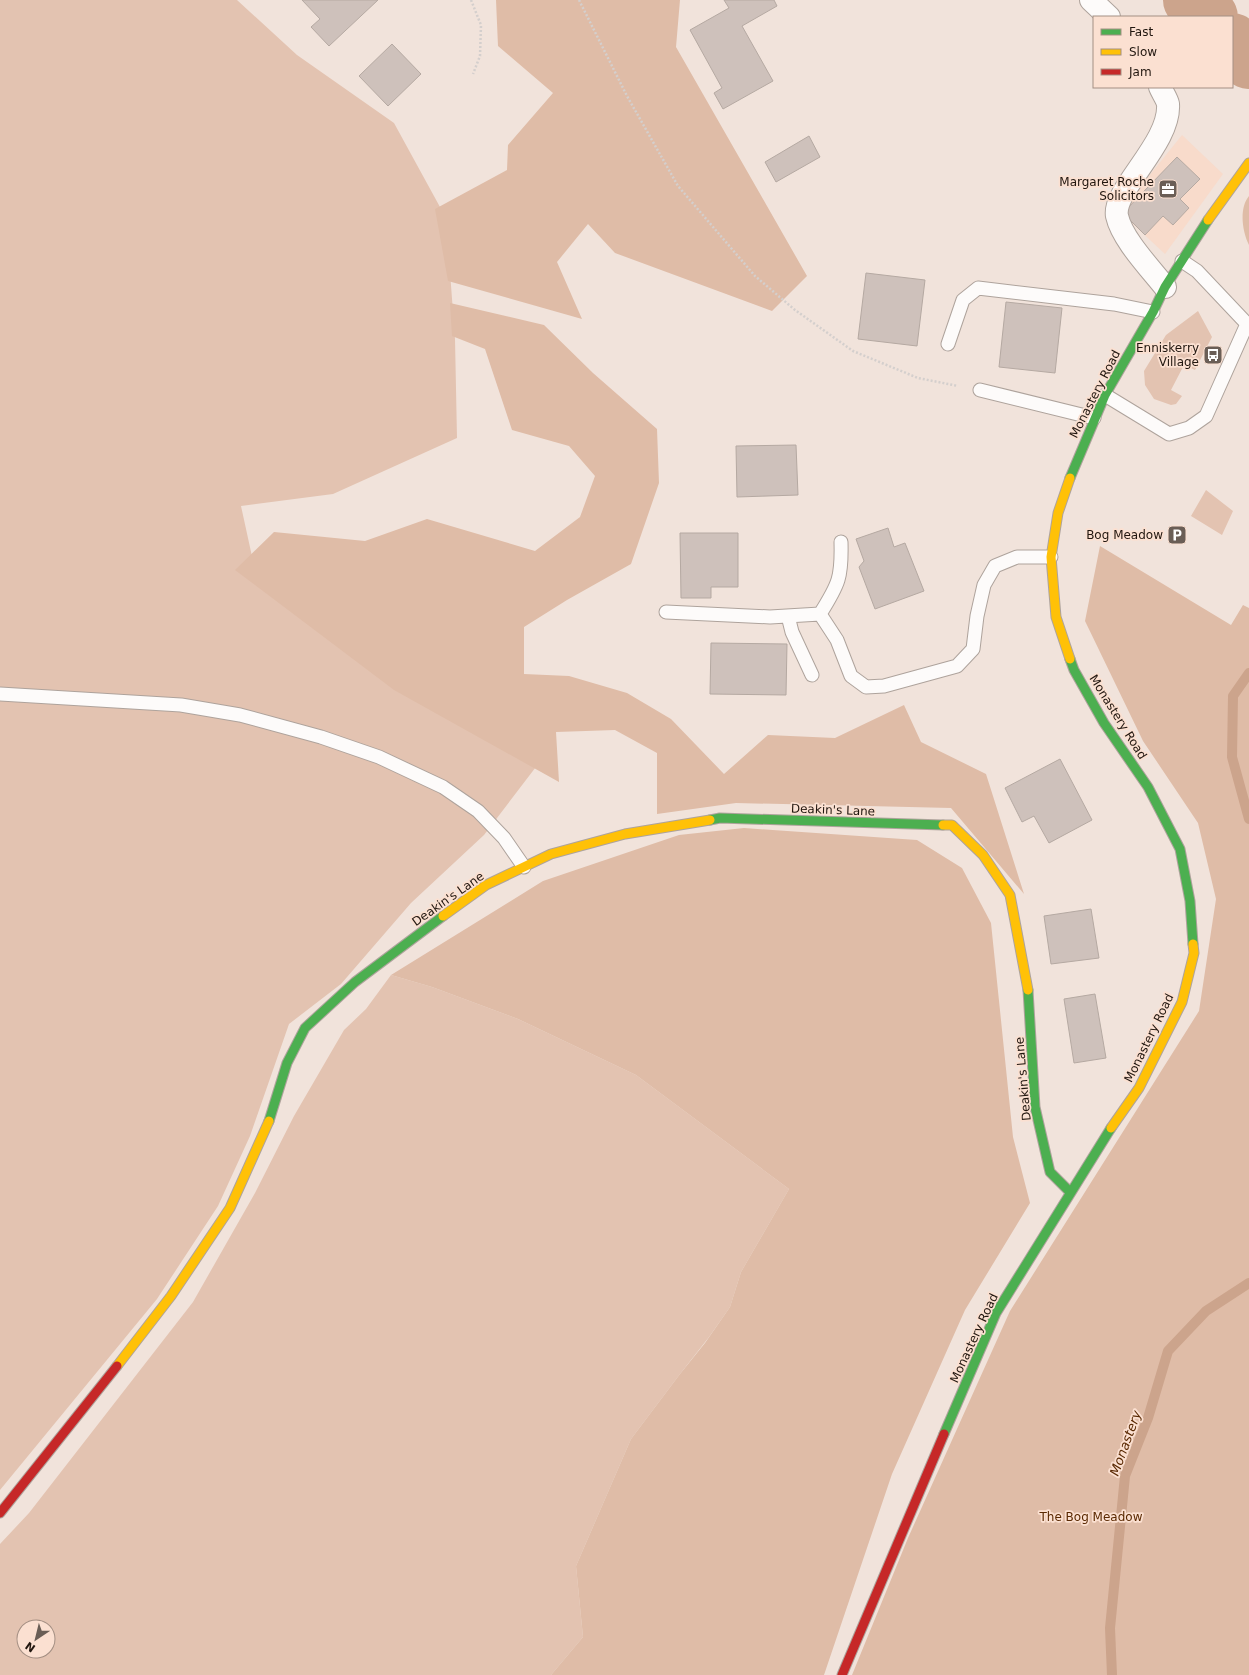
<svg xmlns="http://www.w3.org/2000/svg" width="1249" height="1675" viewBox="0 0 1249 1675" font-family="'DejaVu Sans',sans-serif">
<style>
.built{fill:#f8dbcb}
.green{fill:#e3c3b1;fill-rule:evenodd}
.forest{fill:#dfbca7}
.lines{fill:none;stroke-linecap:round;stroke-linejoin:round}
.stream{stroke:#cca48c;stroke-width:10}
.river{stroke:#cca48c;stroke-width:58}
.building{fill:#cec1bb;stroke:#b5a9a2}
.lane-casing{stroke:#aea39c;stroke-width:15}
.street-casing{stroke:#aea39c;stroke-width:24}
.fast-casing{stroke:#aea39c;stroke-width:11}
.slow-casing{stroke:#aea39c;stroke-width:11}
.jam-casing{stroke:#aea39c;stroke-width:11}
.path{stroke:#d4cfcd;stroke-width:2.5;stroke-dasharray:2 2;stroke-linecap:butt}
.lane{stroke:#fdfbfa;stroke-width:13}
.street{stroke:#fdfbfa;stroke-width:22}
.fast{stroke:#4caf50;stroke-width:9}
.slow{stroke:#ffc107;stroke-width:9}
.jam{stroke:#c62828;stroke-width:9}
.labels{text-anchor:middle;stroke-width:3.5;stroke-linejoin:round;paint-order:stroke}
.poi-label{font-size:12px;fill:#21160f;stroke:#fbe0d1;text-anchor:end}
.street-label{font-size:12px;fill:#21160f;stroke:#fbe0d1}
.park-label{font-size:12px;fill:#5a2902;stroke:#fbe0d1}
.water-label{font-size:13px;font-style:italic;fill:#592802;stroke:#fbe0d1}
</style>
<rect width="100%" height="100%" fill="#f1e3db"/>
<path class="built" d="M1182 135 1223 174 1165 254 1120 212Z"/>
<path class="green" d="M0 0H237L297 55 394 123 446 218 455 339 457 438 333 494 241 506 253 561 542 759 484 835 411 903 341 984 289 1024 250 1136 218 1206 157 1299 0 1490Z
M1198 311 1212 337 1195 370 1184 365 1171 390 1182 396 1176 404 1171 405 1154 399 1145 385 1144 371 1166 335Z
M1206 490 1233 511 1222 535 1191 516Z
M391 975 432 987 518 1019 636 1075 789 1189 741 1272 730 1307 709 1337 680 1374 631 1439 576 1566 583 1637 551 1675H0V1544L29 1513 193 1302 255 1193 294 1116 344 1030 366 1009ZM24 1627H48V1651H24Z"/>
<path class="forest" d="M496 0H680L676 47 807 276 772 311 615 253 588 224 557 262 582 319 448 281 435 209 507 170 508 145 553 93 498 46Z
M1249 196V245C1242 231 1239 208 1249 196Z
M450 303 544 325 593 373 657 429 659 483 631 564 567 600 524 627V674L569 676 627 693 671 719 724 774 768 735 835 738 904 705 921 742 986 774 1024 894 951 808 736 803 657 814V753L615 730 556 732 559 782 394 690 235 570 274 532 365 541 427 519 535 551 580 517 595 476 569 446 512 430 485 349 452 336Z
M1100 546 1231 625 1243 605 1249 608V1675H852L908 1538 1010 1311 1199 1011 1216 899 1198 823 1143 741 1085 621Z
M744 828 917 840 962 868 991 923 1013 1137 1030 1203 965 1310 892 1474 824 1675H551L583 1637 576 1566 631 1439 680 1374 705 1343 730 1307 741 1272 789 1189 636 1075 518 1019 432 987 391 975 543 881 679 835Z"/>
<g class="lines">
<path class="stream" d="M1249 673 1233 696 1232 757 1249 819
M1112 1675 1110 1628 1125 1476 1148 1418 1168 1351 1206 1311 1249 1283"/>
<path class="river" d="M1192 0 1209 17
M1232 42 1249 60"/>
</g>
<path class="building" d="M302 0H378L329 46 311 27 320 19Z
M724 0H774L777 6 742 26 773 81 723 109 714 93 722 88 690 30 729 8Z
M392 44 421 74 388 106 359 76Z
M809 136 820 157 776 182 765 162Z
M1177 157 1200 179 1180 199 1189 208 1173 225 1163 216 1145 235 1123 213Z
M866 273 925 280 917 346 858 339Z
M1006 302 1062 308 1055 373 999 367Z
M796 445 798 495 737 497 736 446Z
M888 528 894 547 905 543 924 591 875 609 859 567 864 561 856 539Z
M680 533H738V587H711V598H681Z
M711 643 787 644 786 695 710 694Z
M1060 759 1092 820 1049 843 1034 816 1022 822 1005 788Z
M1091 909 1099 958 1051 964 1044 916Z
M1095 994 1106 1058 1074 1063 1064 999Z"/>
<g class="lines">
<g class="lane-casing">
<path id="lane" d="M1182 261 1197 271 1249 326
M948 344 963 300 978 288 1114 304 1153 312
M980 390 1094 418
M1105 395 1169 434 1189 428 1206 416 1247 324
M666 612 770 617 820 614 837 640 851 676 866 687 884 686 957 666 973 649 977 616 984 585 995 566 1017 557H1051
M820 614C839 584 842 577 841 542
M788 616 792 632 812 675
M0 694 181 705 240 715 321 737 379 757 443 787 478 811 504 838 524 867"/>
</g>
<g class="street-casing">
<path id="street" d="M1091 0 1109 17
M1160 87C1162 92 1167 99 1168 104 1171 143 1112 190 1117 216 1122 239 1150 268 1165 287"/>
</g>
<g class="fast-casing">
<path id="fast" d="M1070 478 1105 395 1153 312 1165 287 1208 220
M1070 659 1074 670 1104 723 1148 787 1180 849 1190 901 1193 944
M710 820 720 818 943 825
M1028 990 1035 1107 1050 1172 1070 1192
M269 1121 287 1063 305 1028 355 982 443 916
M944 1434 996 1313 1111 1128"/>
</g>
<g class="slow-casing">
<path id="slow" d="M1208 220 1249 163
M1070 478 1058 513 1051 557 1056 617 1070 659
M943 825H952L983 855 1010 895 1028 990
M443 916 486 885 551 854 625 834 710 820
M1111 1128 1139 1088 1182 1002 1194 953 1193 944
M117 1366 171 1296 230 1208 269 1121"/>
</g>
<g class="jam-casing">
<path id="jam" d="M0 1513 117 1366
M842 1675 944 1434"/>
</g>
<path class="path" d="M471 0 481 25 480 56 473 74
M579 0 627 96 678 186 755 276 795 310 853 351 918 378 958 386"/>
<use href="#lane" class="lane"/>
<use href="#street" class="street"/>
<use href="#fast" class="fast"/>
<use href="#slow" class="slow"/>
<use href="#jam" class="jam"/>
</g>
<defs>
<g id="office-square" transform="scale(1)"><rect x="-9" y="-9" width="18" height="18" rx="4" fill="#6a5e56" stroke="#fbe0d1"/><path d="M-6-3h4V-5.5h4V-3h4V5H-6ZM-1-4.5V-3h2v-1.5ZM-6 0V1H6V0Z" fill="#fff"/></g>
<g id="bus-square" transform="scale(1)"><rect x="-9" y="-9" width="18" height="18" rx="4" fill="#6a5e56" stroke="#fbe0d1"/><path d="M-5-6H5V4H4V6H2V4H-2V6H-4V4H-5ZM-3.5-4V0h7V-4ZM-3.5 1.2v1.5H-2V1.2ZM2 1.2v1.5H3.5V1.2Z" fill="#fff"/></g>
<g id="parking-square" transform="scale(1)"><rect x="-9" y="-9" width="18" height="18" rx="4" fill="#6a5e56" stroke="#fbe0d1"/><path d="M-3.5-5.5H1a3.5 3.5 0 0 1 0 7H-1V5.5H-3.5ZM-1-3.4V-.6H.8a1.4 1.4 0 0 0 0-2.8Z" fill="#fff"/></g>
</defs>
<g fill-rule="evenodd">
<use href="#office-square" x="1168" y="189"/>
<use href="#bus-square" x="1213" y="355"/>
<use href="#parking-square" x="1177" y="535"/>
</g>
<g class="labels">
<g class="poi-label">
<text x="1154" y="186">Margaret Roche<tspan x="1154" dy="14">Solicitors</tspan></text>
<text x="1199" y="352">Enniskerry<tspan x="1199" dy="14">Village</tspan></text>
<text x="1163" y="539">Bog Meadow</text>
</g>
<g class="street-label">
<text transform="translate(1095 394) rotate(-63)" y="4">Monastery Road</text>
<text transform="translate(1118 717) rotate(58)" y="4">Monastery Road</text>
<text transform="translate(833 810) rotate(2)" y="4">Deakin's Lane</text>
<text transform="translate(448 899) rotate(-35)" y="4">Deakin's Lane</text>
<text transform="translate(1149 1038) rotate(-64)" y="4">Monastery Road</text>
<text transform="translate(1023 1079) rotate(-95)" y="4">Deakin's Lane</text>
<text transform="translate(974 1338) rotate(-65)" y="4">Monastery Road</text>
</g>
<g class="park-label">
<text x="1091" y="1521">The Bog Meadow</text>
</g>
<g class="water-label">
<text transform="translate(1125 1443) rotate(-70)" y="5">Monastery</text>
</g>
</g>
<rect x="1093" y="16" width="140" height="72" fill="#fbe0d1" stroke="#a48f83"/>
<rect x="1101" y="29" width="20" height="6" fill="#4caf50" stroke="#a48f83"/>
<text x="1129" y="36" font-size="12" fill="#21160f">Fast</text>
<rect x="1101" y="49" width="20" height="6" fill="#ffc107" stroke="#a48f83"/>
<text x="1129" y="56" font-size="12" fill="#21160f">Slow</text>
<rect x="1101" y="69" width="20" height="6" fill="#c62828" stroke="#a48f83"/>
<text x="1129" y="76" font-size="12" fill="#21160f">Jam</text>
<g transform="translate(36 1639) rotate(215)"><circle r="19" fill="#fbe0d1" stroke="#a48f83"/>
<path d="M0-3L7 15L0 10L-7 15Z" fill="#6a5e56"/>
<text y="-6" font-size="11" font-weight="bold" text-anchor="middle" fill="#21160f">N</text>
</g>
</svg>
